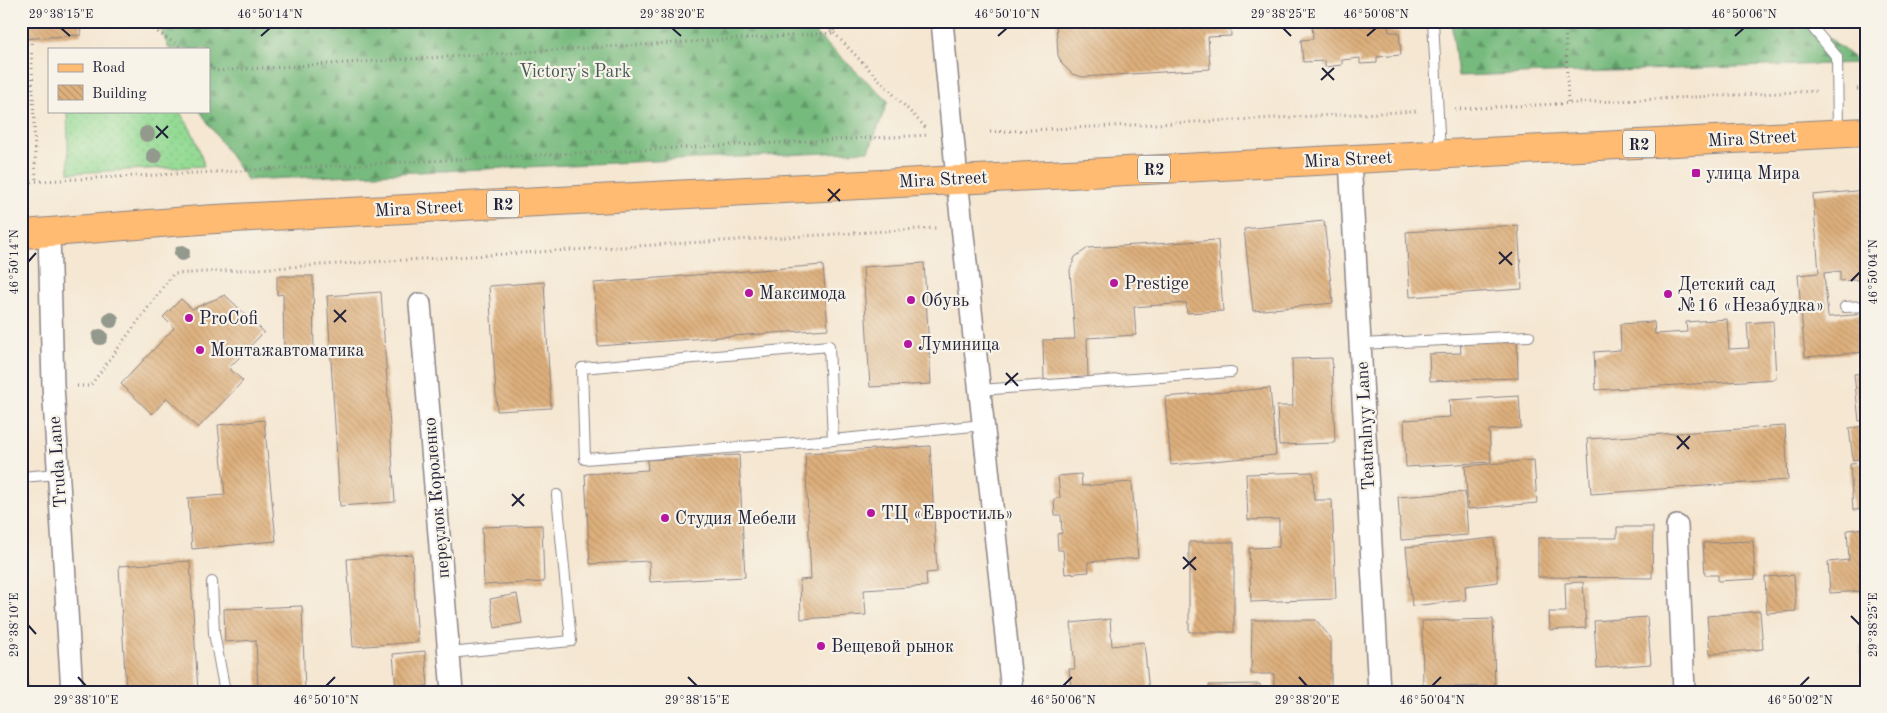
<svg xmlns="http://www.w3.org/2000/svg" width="1887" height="713" viewBox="0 0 1887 713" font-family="'Old Standard TT',serif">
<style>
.grass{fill:url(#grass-dots);stroke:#5a7e67}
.forest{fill:url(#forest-firs);stroke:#4c6e5c}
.building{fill:url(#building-back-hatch)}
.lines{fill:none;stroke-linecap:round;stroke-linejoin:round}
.lane-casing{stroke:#8c8486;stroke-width:12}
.street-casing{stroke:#8c8486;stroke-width:24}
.primary-casing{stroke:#8c8486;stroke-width:30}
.path{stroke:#8c8486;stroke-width:3;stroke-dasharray:1 4;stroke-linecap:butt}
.lane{stroke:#fff;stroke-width:10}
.street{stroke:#fff;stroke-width:21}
.primary{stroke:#ffbb71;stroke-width:28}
.tree{fill:#94998d}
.ticks{fill:none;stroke:#22223b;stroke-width:2}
.poi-dot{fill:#b5179e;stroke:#f7f3e8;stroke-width:2}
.labels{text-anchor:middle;stroke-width:4.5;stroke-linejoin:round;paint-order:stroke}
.shield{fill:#f7f3e8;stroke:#62616f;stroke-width:1}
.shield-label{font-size:16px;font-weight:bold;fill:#22223b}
.park-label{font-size:18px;fill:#445955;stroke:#f7f3e8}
.street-label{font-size:18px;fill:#22223b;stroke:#f7f3e8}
.poi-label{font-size:18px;fill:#22223b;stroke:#f7f3e8;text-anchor:start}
.neatline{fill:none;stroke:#22223b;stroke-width:2}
.ticks-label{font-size:12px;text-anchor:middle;fill:#22223b}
</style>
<defs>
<pattern id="grass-dots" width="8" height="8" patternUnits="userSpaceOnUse" patternTransform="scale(1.25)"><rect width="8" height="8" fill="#93da93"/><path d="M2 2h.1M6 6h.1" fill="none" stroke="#7ebb80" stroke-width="1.8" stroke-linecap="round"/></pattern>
<pattern id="forest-firs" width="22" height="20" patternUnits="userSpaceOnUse" patternTransform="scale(1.25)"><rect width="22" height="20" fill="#76ba7d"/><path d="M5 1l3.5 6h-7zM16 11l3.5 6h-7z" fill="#609768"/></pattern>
<pattern id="building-back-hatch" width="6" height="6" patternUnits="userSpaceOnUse" patternTransform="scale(1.25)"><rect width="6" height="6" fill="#ddaf7b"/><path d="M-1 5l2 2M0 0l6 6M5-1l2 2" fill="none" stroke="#bd966b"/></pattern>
</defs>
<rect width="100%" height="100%" fill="#f7f3e8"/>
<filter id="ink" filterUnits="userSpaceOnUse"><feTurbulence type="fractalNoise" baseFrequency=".02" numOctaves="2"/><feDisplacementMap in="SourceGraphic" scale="10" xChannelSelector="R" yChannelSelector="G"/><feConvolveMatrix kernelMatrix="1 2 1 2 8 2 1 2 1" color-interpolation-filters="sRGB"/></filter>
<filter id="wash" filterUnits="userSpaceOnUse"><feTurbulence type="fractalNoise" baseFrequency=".0096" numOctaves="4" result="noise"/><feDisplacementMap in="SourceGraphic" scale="20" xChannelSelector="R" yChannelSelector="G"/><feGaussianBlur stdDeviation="1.12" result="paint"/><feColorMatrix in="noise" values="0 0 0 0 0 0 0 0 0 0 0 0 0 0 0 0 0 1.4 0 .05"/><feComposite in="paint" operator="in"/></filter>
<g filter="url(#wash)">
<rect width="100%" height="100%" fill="#f5e7d2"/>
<path class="grass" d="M67 111H179C192 129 199 145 204 166L69 173Z"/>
<path class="forest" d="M157 21H802L888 101 869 151 247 180 200 111H209V49H169Z
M1451 21H1809L1860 63 1458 76Z"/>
<g id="blocks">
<path class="building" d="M51 21H80L81 35 21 39V23Z
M1056 21H1230L1231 36 1208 37 1210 69 1083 77 1072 74 1062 64 1058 55Z
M1312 21H1388L1389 32H1399L1401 55 1377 57V63L1360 64V58L1342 60V65L1325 67V61L1303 62 1301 40 1313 39Z
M1866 190V279L1840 281V271L1824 273 1828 317 1866 314V352L1805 357 1798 275 1819 273 1813 195Z
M1324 221 1333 303 1253 311 1244 229Z
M1518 225 1522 289 1410 297 1406 232Z
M1218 240 1223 311 1187 313 1186 303 1134 307 1136 335 1087 338 1088 378 1044 380 1043 340 1075 339 1070 270 1075 257 1088 248Z
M924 263 931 384 870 387 863 267Z
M823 265 828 329 598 346 594 283Z
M277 276H313L314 357H302V348L284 349 283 294 277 295Z
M544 282 551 408 497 411 489 286Z
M381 292 395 502 340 506 327 296Z
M225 295 264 332 229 368 243 381 198 428 167 398 152 414 121 384 174 328 163 317 181 299 192 309Z
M1727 319 1729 349 1749 348 1747 323 1773 321 1776 379 1596 390 1594 352 1621 350 1620 324 1654 322 1655 334 1687 332 1686 322Z
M1517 337 1518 378 1430 381 1429 354 1461 353 1460 340Z
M1332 358 1335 443 1279 445 1277 406H1293L1292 359Z
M1866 373V420L1859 421 1854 374Z
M1270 388 1276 455 1171 465 1165 397Z
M1519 396 1521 428 1489 430 1491 462 1406 467 1404 420 1450 417 1449 400Z
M264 420 276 541 192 549 188 498 225 495 218 425Z
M1785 426 1788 480 1591 494 1587 439Z
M1866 426V458L1853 460 1849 428Z
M930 446 937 572 926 573 927 586 864 590 866 615 801 619 800 580 811 579 805 453Z
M739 455 745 577 650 582 649 561 590 564 585 474 648 470 647 460Z
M1534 460 1537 503 1468 509 1465 466Z
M1866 463V509L1853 510 1850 464Z
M1313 472 1314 500H1332L1336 599 1251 602 1249 548 1279 547V519L1248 520 1246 474Z
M1081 474 1082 486 1132 482 1138 558 1088 562 1089 572 1065 574 1063 550H1058L1057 534 1062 533 1061 515H1055L1054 499 1060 498 1058 476Z
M1465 492 1468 535 1401 540 1398 497Z
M542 525 544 582 484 585 482 527Z
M1617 527H1653L1652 578 1538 577V538H1617Z
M1866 528V591L1830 593 1828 562 1849 560 1847 530Z
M1494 538 1498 582 1465 586 1466 600 1412 606 1406 547Z
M1753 541 1755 579 1718 581V575H1705L1703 543Z
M1189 542H1234V632H1189Z
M412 554 418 642 353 647 347 559Z
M190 561 198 692H126L119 566Z
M1794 575 1796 611 1767 613 1765 577Z
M1583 582 1586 628 1550 630 1549 612H1566L1565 583Z
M517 594 522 623 495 628 490 599Z
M302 606 305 692H258L256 640 225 642 224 609Z
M1760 611 1763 649 1710 654 1707 616Z
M21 612H23L27 692H21Z
M1647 617 1651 664 1597 668 1594 621Z
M1110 619 1112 646 1144 642 1149 692H1077V687L1071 688 1069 669H1075L1071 623Z
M1493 619 1495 686 1423 688 1422 621Z
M1252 620H1316L1331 638V688H1353V692H1274V674H1251Z
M1866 645V673L1861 674 1860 646Z
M425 651 428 686 396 689 393 654Z
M1260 684V692H1209V685Z
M1767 687V692H1714V690Z"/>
</g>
</g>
<g filter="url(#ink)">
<use href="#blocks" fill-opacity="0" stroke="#8c8486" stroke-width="1"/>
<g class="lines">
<g class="lane-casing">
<path id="lane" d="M1433 21 1440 153
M1807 21 1837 57 1838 133
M1845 307 1866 306
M1360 344 1529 336
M980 390 1231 372
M833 440 829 346 582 368 585 459 833 440 983 425
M21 477 58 474
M212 582 214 633 225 692
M449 653 571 641 557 495"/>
</g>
<g class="street-casing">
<path id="street" d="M942 21 957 179 1012 692
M1350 159 1379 692
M49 232 53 385 72 692
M420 304 452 692
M1677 526 1684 692"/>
</g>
<g class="primary-casing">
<path id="primary" d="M21 234C86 230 151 223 216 219 766 188 1316 160 1866 132"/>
</g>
<path class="path" d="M30 21V22
M141 21 183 49
M818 21 834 33 927 129
M1565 21 1568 103
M31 38 36 181
M209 66 215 71 834 33 833 21
M1857 89 1866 88
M1455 109 1818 91
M990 132 1419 111
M21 182 929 135
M77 386H90L173 274 936 228"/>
<use href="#lane" class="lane"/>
<use href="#street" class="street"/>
<use href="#primary" class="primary"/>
</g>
<g class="tree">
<circle cx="147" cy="134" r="8"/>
<circle cx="154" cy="156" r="8"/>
<circle cx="182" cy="253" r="8"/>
<circle cx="111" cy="320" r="8"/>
<circle cx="100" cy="337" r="8"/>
</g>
</g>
<path class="ticks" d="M61 28 70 36M672 28 681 36M1283 28 1291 36M261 36 270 28M998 36 1007 28M1367 36 1376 28M1735 36 1744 28M1322 68 1334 80M1321 80 1334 68M156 126 168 138M156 138 168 126M828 189 840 201M828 201 840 189M1499 252 1512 265M28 262 36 253M1499 264 1512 252M1851 281 1860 272M334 310 346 322M334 322 346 310M1006 373 1018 386M1005 385 1018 373M1677 436 1689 449M1677 449 1690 436M512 494 524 506M512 506 524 494M1183 557 1196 570M1183 569 1196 557M1851 616 1860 625M28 625 36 634M78 677 86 686M688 677 697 686M1299 677 1307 686M326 686 335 677M1063 686 1072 677M1432 686 1441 677M1800 686 1809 677"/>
<g class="poi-dot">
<rect x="1691" y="168" width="10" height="10" rx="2.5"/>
<circle cx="1114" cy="283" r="5"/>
<circle cx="749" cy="293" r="5"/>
<circle cx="1668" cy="294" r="5"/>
<circle cx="911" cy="300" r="5"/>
<circle cx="189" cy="318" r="5"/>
<circle cx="908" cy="344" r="5"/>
<circle cx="200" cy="350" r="5"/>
<circle cx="871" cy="513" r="5"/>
<circle cx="665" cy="518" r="5"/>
<circle cx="821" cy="646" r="5"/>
</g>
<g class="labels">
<g class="shield">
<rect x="1623" y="130.5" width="32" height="27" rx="4"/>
<rect x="1138" y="155.5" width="32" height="27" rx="4"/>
<rect x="487" y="190.5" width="32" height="27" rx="4"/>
</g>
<g class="shield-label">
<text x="1639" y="150">R2</text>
<text x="1154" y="175">R2</text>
<text x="503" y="210">R2</text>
</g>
<g class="park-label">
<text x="575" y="77">Victory's Park</text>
</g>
<g class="street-label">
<text transform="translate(1752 138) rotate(-3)" y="6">Mira Street</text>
<text transform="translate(1348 159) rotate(-3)" y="6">Mira Street</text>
<text transform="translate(943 179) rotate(-3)" y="6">Mira Street</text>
<text transform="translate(419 208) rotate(-3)" y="6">Mira Street</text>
<text transform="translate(1365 426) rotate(-93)" y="6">Teatralnyy Lane</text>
<text transform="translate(57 462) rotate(-94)" y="6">Truda Lane</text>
<text transform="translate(436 498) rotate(-95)" y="6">переулок Короленко</text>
</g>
<g class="poi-label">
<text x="1706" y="179">улица Мира</text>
<text x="1124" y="289">Prestige</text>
<text x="1678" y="290">Детский сад<tspan x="1678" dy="21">№16 «Незабудка»</tspan></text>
<text x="759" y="299">Максимода</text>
<text x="921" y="306">Обувь</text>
<text x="199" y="324">ProCofi</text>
<text x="918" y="350">Луминица</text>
<text x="210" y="356">Монтажавтоматика</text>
<text x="881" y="519">ТЦ «Евростиль»</text>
<text x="675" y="524">Студия Мебели</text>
<text x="831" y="652">Вещевой рынок</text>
</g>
</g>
<rect width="1887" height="713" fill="none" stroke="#f7f3e8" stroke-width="55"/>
<rect x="48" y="48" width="162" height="65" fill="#f7f3e8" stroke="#a29fa3"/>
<rect x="58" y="64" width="25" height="8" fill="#ffbb71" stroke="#a29fa3"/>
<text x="92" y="72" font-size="15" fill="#22223b">Road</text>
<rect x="58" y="85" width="25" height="15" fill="url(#building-back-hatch)" stroke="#a29fa3"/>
<text x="92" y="98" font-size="15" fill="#22223b">Building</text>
<rect x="28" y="28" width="1832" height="658" class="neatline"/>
<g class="ticks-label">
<text x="61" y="18">29°38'15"E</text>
<text x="270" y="18">46°50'14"N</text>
<text x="672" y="18">29°38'20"E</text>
<text x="1007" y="18">46°50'10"N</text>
<text x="1283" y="18">29°38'25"E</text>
<text x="1376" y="18">46°50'08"N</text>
<text x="1744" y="18">46°50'06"N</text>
<text transform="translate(14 262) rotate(-90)" y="4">46°50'14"N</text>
<text transform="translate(1873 272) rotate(-90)" y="4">46°50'04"N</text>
<text transform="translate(14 625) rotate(-90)" y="4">29°38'10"E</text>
<text transform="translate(1873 625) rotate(-90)" y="4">29°38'25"E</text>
<text x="86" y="704">29°38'10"E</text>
<text x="326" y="704">46°50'10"N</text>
<text x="697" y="704">29°38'15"E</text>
<text x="1063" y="704">46°50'06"N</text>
<text x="1307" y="704">29°38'20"E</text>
<text x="1432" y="704">46°50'04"N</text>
<text x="1800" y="704">46°50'02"N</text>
</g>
</svg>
